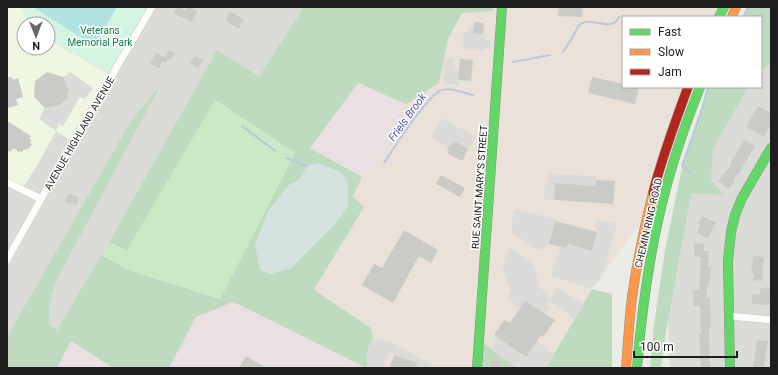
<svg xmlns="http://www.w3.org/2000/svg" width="778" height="375" viewBox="0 0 778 375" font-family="Roboto,sans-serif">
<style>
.residential{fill:#dbdbd8}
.commercial{fill:#eae1d8}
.industrial{fill:#eae0e2}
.education{fill:#eff6e2}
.grass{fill:#caeac6}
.forest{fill:#bedbc0}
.wetland{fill:#d4e3e0}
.park{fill:#d4f3e1}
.pitch{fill:#b2e2e1}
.parking{fill:#dbdbd9}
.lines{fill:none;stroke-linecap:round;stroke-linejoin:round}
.stream{stroke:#bac8df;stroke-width:2}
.building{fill:#cacac6}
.street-casing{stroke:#c5c5c3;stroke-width:8}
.fast-casing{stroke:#8b967f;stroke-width:10}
.slow-casing{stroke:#8b967f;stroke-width:10}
.jam-casing{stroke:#8b967f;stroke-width:10}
.street{stroke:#fcfcfb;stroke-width:7}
.fast{stroke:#63d668;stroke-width:9}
.slow{stroke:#ff974d;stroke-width:9}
.jam{stroke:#b3261e;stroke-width:9}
.labels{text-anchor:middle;stroke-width:3;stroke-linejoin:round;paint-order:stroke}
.park-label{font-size:10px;fill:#0e7a43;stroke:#fff}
.street-label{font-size:10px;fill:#1e1e1e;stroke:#fff}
.water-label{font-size:11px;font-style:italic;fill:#4c54ab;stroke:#fff}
</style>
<rect width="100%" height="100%" fill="#ecece7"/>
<path class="residential" d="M152 7H304L259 76 217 50 109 242 57 330 23 309 7 337V182L22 189 39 162 56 131 48 48Z
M771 34V368H670L667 303 690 172 740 87H761V51Z"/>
<path class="commercial" d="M493 7H724L719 17H623V87H688L648 212 592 289 546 368H517L479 341 477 368H366L371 328 314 291 364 207 309 148 358 83 406 104 438 83 448 39 462 13 492 11Z"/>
<path class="industrial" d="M358 83 406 104 396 124 397 128 377 165 362 177 309 148Z
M233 302 367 368H169L196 317Z
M71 341 113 368H57Z"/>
<path class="education" d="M7 7H22L26 18 31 24H24V48H48V39L112 76 73 142 56 131 39 162 22 189 7 182Z"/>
<path class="grass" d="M214 100 295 153 220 299 131 271 101 255 109 242 127 249Z"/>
<path class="forest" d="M304 7H493V11L462 13 448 39 439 83 406 104 358 83 310 148 362 177 353 196 364 207 314 290 371 328 373 339 368 348 367 368 233 302 196 317 169 368H113L71 341 57 368H7V337L131 121 161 84 55 283 49 305V325L57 330 101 255 131 271 220 299 295 153 215 100 127 250 109 242 217 50 259 76Z
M748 7H771V61L761 72V17H743Z
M708 87H748L713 149 711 180 724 195 691 193 667 326 661 368H650L654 324 665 250 681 172 702 109Z
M592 289 612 294V368H546Z
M479 340 517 368H477Z"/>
<path class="wetland" d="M318 163 342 173 347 181 348 186V207L334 225 291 268 270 274 260 270 255 245 268 211 290 184 299 180 307 166Z"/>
<path class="park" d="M22 7H152L112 76 51 41 48 39V24H31L26 18Z"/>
<path class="pitch" d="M33 7H117L97 41 90 43Z"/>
<path class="parking" d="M469 26H473V33L484 34 485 39 490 40V49L484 48V51L462 48 463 33 468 32Z
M446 58 454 59V70H459L458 85 443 83Z
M70 72 93 88 85 99 80 97 63 126 59 124 56 131 39 119 45 108 61 105 63 101 65 102 68 96 66 95 68 91 63 77Z
M441 118 475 136 468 149 454 141 451 146H449L448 148 431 137Z
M549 174 596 176 595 186 555 183 554 200 543 199Z
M514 209 555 219 549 244 539 251 511 232Z
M595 220 617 224 602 276 592 289 551 276 560 247 566 248 568 244 592 251 597 232Z
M512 249 533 262 538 277 539 287 547 293 549 300 557 288 584 304 575 319 549 301 545 304 550 307 546 315 525 301 520 308 507 298 511 289 502 271 508 251Z
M494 335 526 357 537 341 554 354 546 368H517L492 350 495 341Z
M373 339 390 342 430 363 431 368H416L417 363 389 353 383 368H367L368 348Z"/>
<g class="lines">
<path class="stream" d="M743 17 748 7
M563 52 571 40 579 25C581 24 583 22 585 22 597 20 613 31 619 17
M513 62 550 55
M242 126 275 151
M286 158 307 166
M384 163C393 149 429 93 442 90 452 87 464 93 473 95
M690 172 682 166 702 109 708 87"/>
</g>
<path class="building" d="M177 7H180L185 10 187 7H189L197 11 192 22 181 16 180 17 174 13Z
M559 7H583L582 17 558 16Z
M230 11 244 20 238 29 225 20Z
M474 22 484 23 483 34 473 33Z
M169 50 175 53 171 60 165 57Z
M156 53 162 57 163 56 168 59 166 63 162 61 159 68 150 63Z
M194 56 203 60 198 68 190 64Z
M460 59 473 60 471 81 458 80Z
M47 72 63 77 69 91 66 95 68 96 65 102 63 101 61 105 45 108 34 97 35 81Z
M12 77 13 80 18 78 23 97 16 99 18 105 7 108V78Z
M592 77 623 84V87H635L639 88 635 104 588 93Z
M758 106 771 113V124L764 137 746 127Z
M7 121 31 136 29 139 32 140 30 143 32 144 29 149 27 148 26 150 24 149 22 152 20 151 19 152 13 148 10 152 7 150Z
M744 140 755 146 739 173 733 180 735 182 728 189 718 181 731 165 730 164Z
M454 141 468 149 462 161 447 153 449 151 447 150 449 146H451Z
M441 175 465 188 460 197 436 184Z
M596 180 615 181 613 204 554 200 555 183 595 186Z
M69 193 79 198 76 205 71 202 70 204 65 202Z
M702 216 716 222 708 238 697 233 700 225 698 223Z
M555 221 597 232 592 251 568 244 566 248 549 244Z
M404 230 438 250 431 263 419 256 393 303 362 285 374 264 382 268Z
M694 243 704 244V251H709L708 267H711L709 285H707V298H710L711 327H709L710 368H701L699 334H701L700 306H694L693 290H699L701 257 694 256Z
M753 256 764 257 762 281 753 280 754 273H751Z
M760 288 771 289V305L752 304V294L760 295Z
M525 301 555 320 543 337 541 335 526 357 494 335 504 320 510 323Z
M757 340 768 341 764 368H753Z
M394 355 417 363 416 368H389Z
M246 356 266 368H239Z
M491 359 501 361 500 368 490 367Z"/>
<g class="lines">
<g class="street-casing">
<path id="street" d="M7 182 41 199
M7 260 73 142 152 7
M729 316 771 320"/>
</g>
<g class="fast-casing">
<path id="fast" d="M719 17 724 7
M477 368 502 7
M637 368C642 307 650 247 666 188 675 154 687 120 700 87
M730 368 728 261 731 232 735 215 742 198 771 148"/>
</g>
<g class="slow-casing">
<path id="slow" d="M732 17 736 7
M626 368C628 344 629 321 632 297 637 262 644 228 653 193"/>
</g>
<g class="jam-casing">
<path id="jam" d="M653 193C662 157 675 122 688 87"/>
</g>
<use href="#street" class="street"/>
<use href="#fast" class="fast"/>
<use href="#slow" class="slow"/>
<use href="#jam" class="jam"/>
</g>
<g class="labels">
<g class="park-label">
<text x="100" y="34">Veterans<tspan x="100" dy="12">Memorial Park</tspan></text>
</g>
<g class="street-label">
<text transform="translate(79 133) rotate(-60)" y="4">AVENUE HIGHLAND AVENUE</text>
<text transform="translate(479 187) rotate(-86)" y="4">RUE SAINT MARY'S STREET</text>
<text transform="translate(648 223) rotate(-77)" y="4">CHEMIN RING ROAD</text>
</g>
<g class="water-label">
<text transform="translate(407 117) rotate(-54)" y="4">Friels Brook</text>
</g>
</g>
<rect width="778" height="375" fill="none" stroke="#1e1e1e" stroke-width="16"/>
<rect x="622" y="16" width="140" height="72" fill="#ffffff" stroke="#a5a5a5"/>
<rect x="630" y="29" width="20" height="6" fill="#63d668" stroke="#a5a5a5"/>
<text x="658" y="36" font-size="12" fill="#1e1e1e">Fast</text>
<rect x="630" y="49" width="20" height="6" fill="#ff974d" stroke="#a5a5a5"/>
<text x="658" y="56" font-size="12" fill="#1e1e1e">Slow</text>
<rect x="630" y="69" width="20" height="6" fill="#b3261e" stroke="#a5a5a5"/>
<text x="658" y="76" font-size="12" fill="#1e1e1e">Jam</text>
<g transform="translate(36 36) rotate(179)"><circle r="19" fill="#ffffff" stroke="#a5a5a5"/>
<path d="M0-3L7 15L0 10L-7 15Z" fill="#666664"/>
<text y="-6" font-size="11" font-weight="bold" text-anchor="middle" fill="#1e1e1e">N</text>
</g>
<path d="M634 351v6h103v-6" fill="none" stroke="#1e1e1e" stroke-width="2"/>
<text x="640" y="351" font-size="12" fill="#1e1e1e" stroke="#ffffff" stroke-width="3" paint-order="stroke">100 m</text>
</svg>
